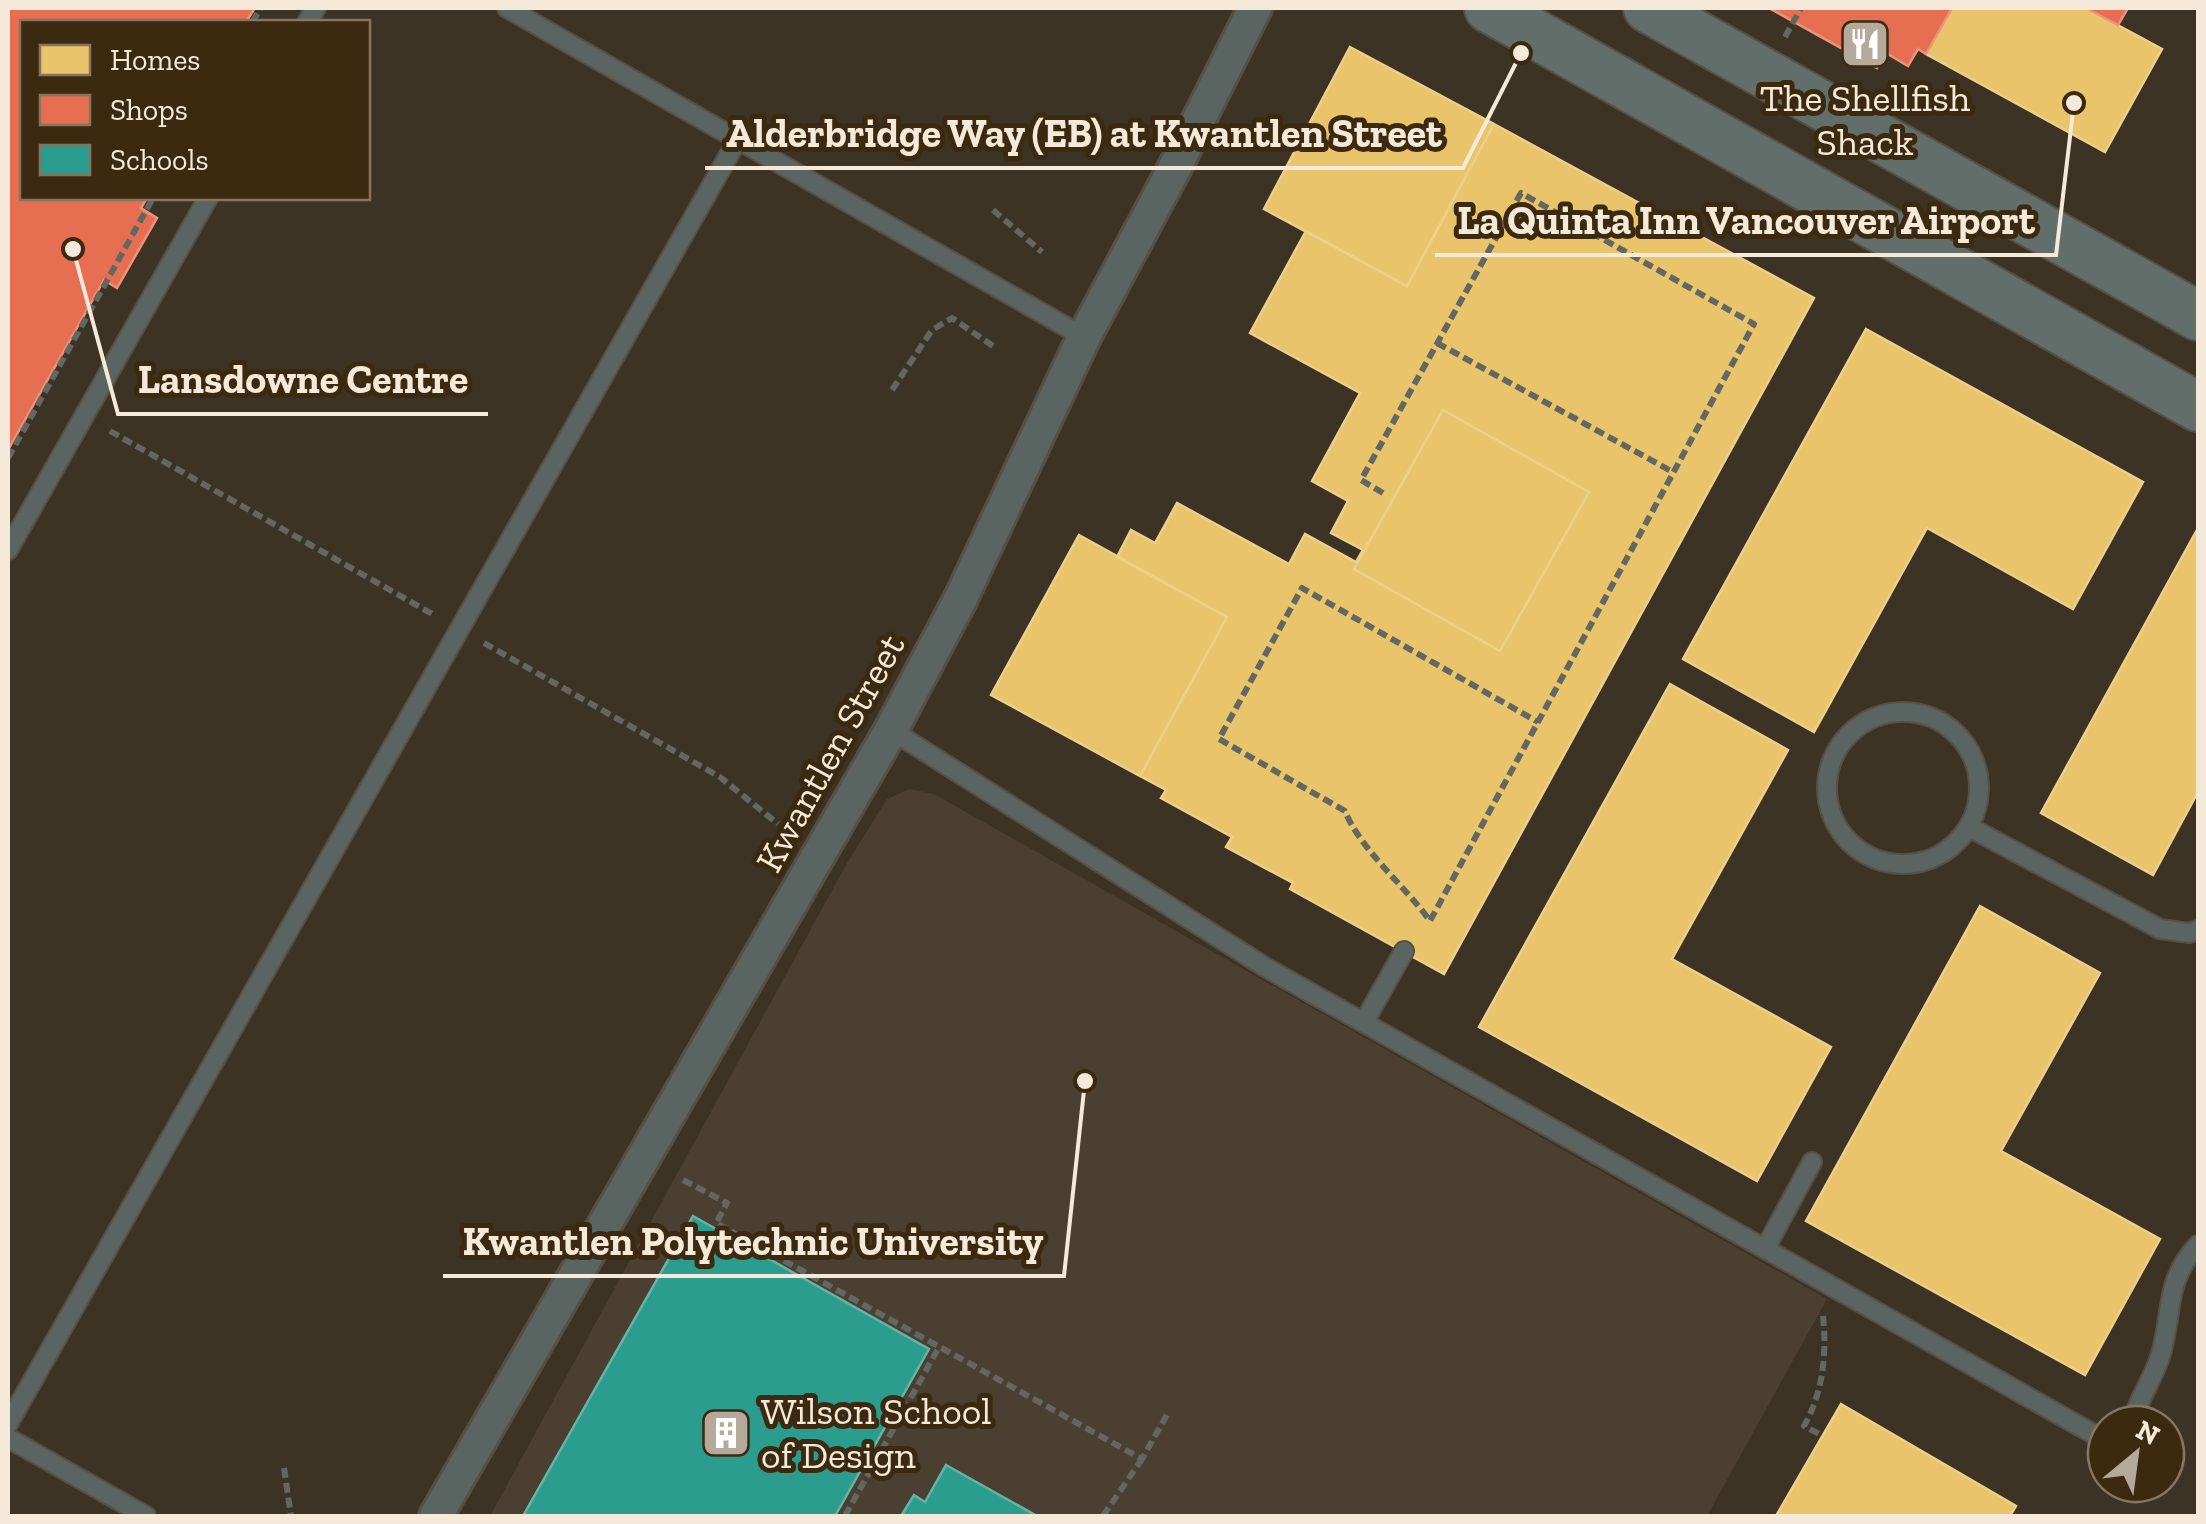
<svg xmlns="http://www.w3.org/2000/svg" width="2206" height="1524" viewBox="0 0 2206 1524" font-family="'Zilla Slab',serif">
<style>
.education{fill:#4a3f30}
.homes{fill:#e9c46a;stroke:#edcf8c;stroke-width:2.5}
.shops{fill:#e76f51;stroke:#eb947a;stroke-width:2.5}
.schools{fill:#2a9d8f;stroke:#67b4a6;stroke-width:2.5}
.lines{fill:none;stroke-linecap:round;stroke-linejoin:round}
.lane-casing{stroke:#584f44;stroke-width:22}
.street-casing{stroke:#584f44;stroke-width:38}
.secondary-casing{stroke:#584f44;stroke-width:52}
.path{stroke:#636761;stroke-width:6;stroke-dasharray:10 5;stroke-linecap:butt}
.lane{stroke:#5a6460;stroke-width:18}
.street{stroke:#5a6460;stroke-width:32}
.secondary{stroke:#616e6a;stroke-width:48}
.labels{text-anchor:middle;stroke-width:10;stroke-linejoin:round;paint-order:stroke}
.poi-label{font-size:38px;fill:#f5e9da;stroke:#3c2a10}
.street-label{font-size:38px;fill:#f5e9da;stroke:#3c2a10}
.leader{fill:none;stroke:#f5e9da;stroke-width:4}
.callout-dot{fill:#f5e9da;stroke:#3c2a10;stroke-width:4}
.callout-label{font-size:40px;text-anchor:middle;font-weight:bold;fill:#f5e9da;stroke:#3c2a10;stroke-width:10;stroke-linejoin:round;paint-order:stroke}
</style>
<rect width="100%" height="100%" fill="#3c3324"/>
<path class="education" d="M909 789 934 794 1827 1299 1707 1516H490L847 863 887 799Z"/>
<path class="homes" d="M1952 8H2086L2162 49 2105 152 1926 54Z
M1350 47 1494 124 1407 286 1264 209Z
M1494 124 1814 298 1444 974 1290 889 1293 883 1226 847 1232 837 1161 798 1166 790 1140 776 1227 617 1117 557 1131 530 1155 543 1177 503 1289 564 1305 534 1356 562 1363 550 1331 533 1348 501 1312 481 1360 393 1250 333 1306 231 1407 286Z
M1866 329 2143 482 2073 609 1927 528 1814 732 1683 659Z
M1443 410 1589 492 1500 651 1354 569Z
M2198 528V792L2153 875 2041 813Z
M1079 535 1227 617 1140 776 991 695Z
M1670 684 1788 750 1672 959 1831 1047 1757 1181 1479 1027Z
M1980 906 2100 973 2001 1151 2160 1239 2085 1375 1806 1221Z
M1841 1404 2016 1506 2010 1516H1776Z"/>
<path class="shops" d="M8 8H255L246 22H22V198H147L141 208 157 218 117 288 104 280 8 450Z
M1769 8H1952L1926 54 1918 49 1908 66 1886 53 1877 68Z
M2086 8H2128L2118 25Z"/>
<path class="schools" d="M693 1216 929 1349 835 1516H523Z
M946 1465 1037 1516H901L914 1495 925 1502Z"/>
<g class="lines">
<g class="lane-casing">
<path id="lane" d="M507 8 1084 337
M307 22 316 8
M8 550 208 198
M1827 788a76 76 0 1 1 152 0a76 76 0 1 1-152 0Z
M891 730 1265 967 2106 1441
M1969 827 2160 929 2189 933 2198 930
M1364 1022 1404 951
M1765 1249 1812 1162
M8 1424 738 139
M2131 1424C2138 1401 2152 1380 2160 1357 2174 1312 2163 1283 2198 1245
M8 1438 146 1516"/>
</g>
<g class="street-casing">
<path id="street" d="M436 1516 891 730 961 598 1084 337 1174 169 1255 8"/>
</g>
<g class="secondary-casing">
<path id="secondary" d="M1489 8 2198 407
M1648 8 2198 316"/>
</g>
<path class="path" d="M252 22 261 8
M1785 37 1801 8
M993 210 1042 252
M1437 343 1673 472
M892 390 932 330 952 318 993 346
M110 431 434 615
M8 458 153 198
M1383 493 1361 480 1521 193 1754 324 1430 921C1405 886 1360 849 1345 811L1219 739 1302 588 1538 722
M484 643 720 777 778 824
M683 1180 727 1203 716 1223 1142 1459 1168 1413
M1823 1316C1827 1353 1823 1393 1804 1426L1823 1436
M284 1468 291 1516
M845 1516 939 1347
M1103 1516 1142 1459"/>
<use href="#lane" class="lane"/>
<use href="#street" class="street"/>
<use href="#secondary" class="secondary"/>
</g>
<defs>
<g id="restaurant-square" transform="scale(2.5)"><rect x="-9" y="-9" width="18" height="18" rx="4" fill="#b4a99a" stroke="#3c2a10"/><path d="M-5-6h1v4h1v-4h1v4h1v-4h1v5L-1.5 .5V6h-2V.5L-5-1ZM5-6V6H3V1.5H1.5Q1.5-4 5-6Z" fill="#fff"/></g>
<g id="building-square" transform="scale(2.5)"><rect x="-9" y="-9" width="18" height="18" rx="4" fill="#b4a99a" stroke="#3c2a10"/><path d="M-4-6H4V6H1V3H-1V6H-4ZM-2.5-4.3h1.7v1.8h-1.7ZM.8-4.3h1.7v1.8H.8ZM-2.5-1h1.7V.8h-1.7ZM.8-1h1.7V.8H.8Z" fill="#fff"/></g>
</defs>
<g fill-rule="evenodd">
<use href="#restaurant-square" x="1865" y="44"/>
<use href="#building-square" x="726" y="1433"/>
</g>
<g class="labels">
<g class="poi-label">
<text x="1865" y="111">The Shellfish<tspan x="1865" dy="44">Shack</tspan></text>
<text x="761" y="1424" text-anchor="start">Wilson School<tspan x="761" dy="44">of Design</tspan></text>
</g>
<g class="street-label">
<text transform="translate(830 753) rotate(-61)" y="13">Kwantlen Street</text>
</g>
</g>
<path class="leader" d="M1521 53L1463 168H705M2074 103L2056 255H1435M73 249L118 414H488M1085 1081L1064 1276H443"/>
<g class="callout-dot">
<circle cx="1521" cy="53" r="10"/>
<circle cx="2074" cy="103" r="10"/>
<circle cx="73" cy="249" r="10"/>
<circle cx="1085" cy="1081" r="10"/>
</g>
<g class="callout-label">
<text x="1084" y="147">Alderbridge Way (EB) at Kwantlen Street</text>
<text x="1746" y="234">La Quinta Inn Vancouver Airport</text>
<text x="303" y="393">Lansdowne Centre</text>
<text x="753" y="1255">Kwantlen Polytechnic University</text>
</g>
<rect width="2206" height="1524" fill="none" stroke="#f5e9da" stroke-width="20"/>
<rect x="20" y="20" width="350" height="180" fill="#3c2a10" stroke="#867661" stroke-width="2.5"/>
<rect x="40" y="45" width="50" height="30" fill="#e9c46a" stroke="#867661" stroke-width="2.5"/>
<text x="110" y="70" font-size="30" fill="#f5e9da">Homes</text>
<rect x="40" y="95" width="50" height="30" fill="#e76f51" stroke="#867661" stroke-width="2.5"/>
<text x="110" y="120" font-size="30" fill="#f5e9da">Shops</text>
<rect x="40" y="145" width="50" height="30" fill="#2a9d8f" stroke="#867661" stroke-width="2.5"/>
<text x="110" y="170" font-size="30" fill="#f5e9da">Schools</text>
<g transform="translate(2136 1454) rotate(29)"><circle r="48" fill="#3c2a10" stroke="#867661" stroke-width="2.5"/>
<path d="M0-8L18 38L0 25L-18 38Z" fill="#b4a99a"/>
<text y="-15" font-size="28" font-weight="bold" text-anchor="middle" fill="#f5e9da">N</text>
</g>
</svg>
